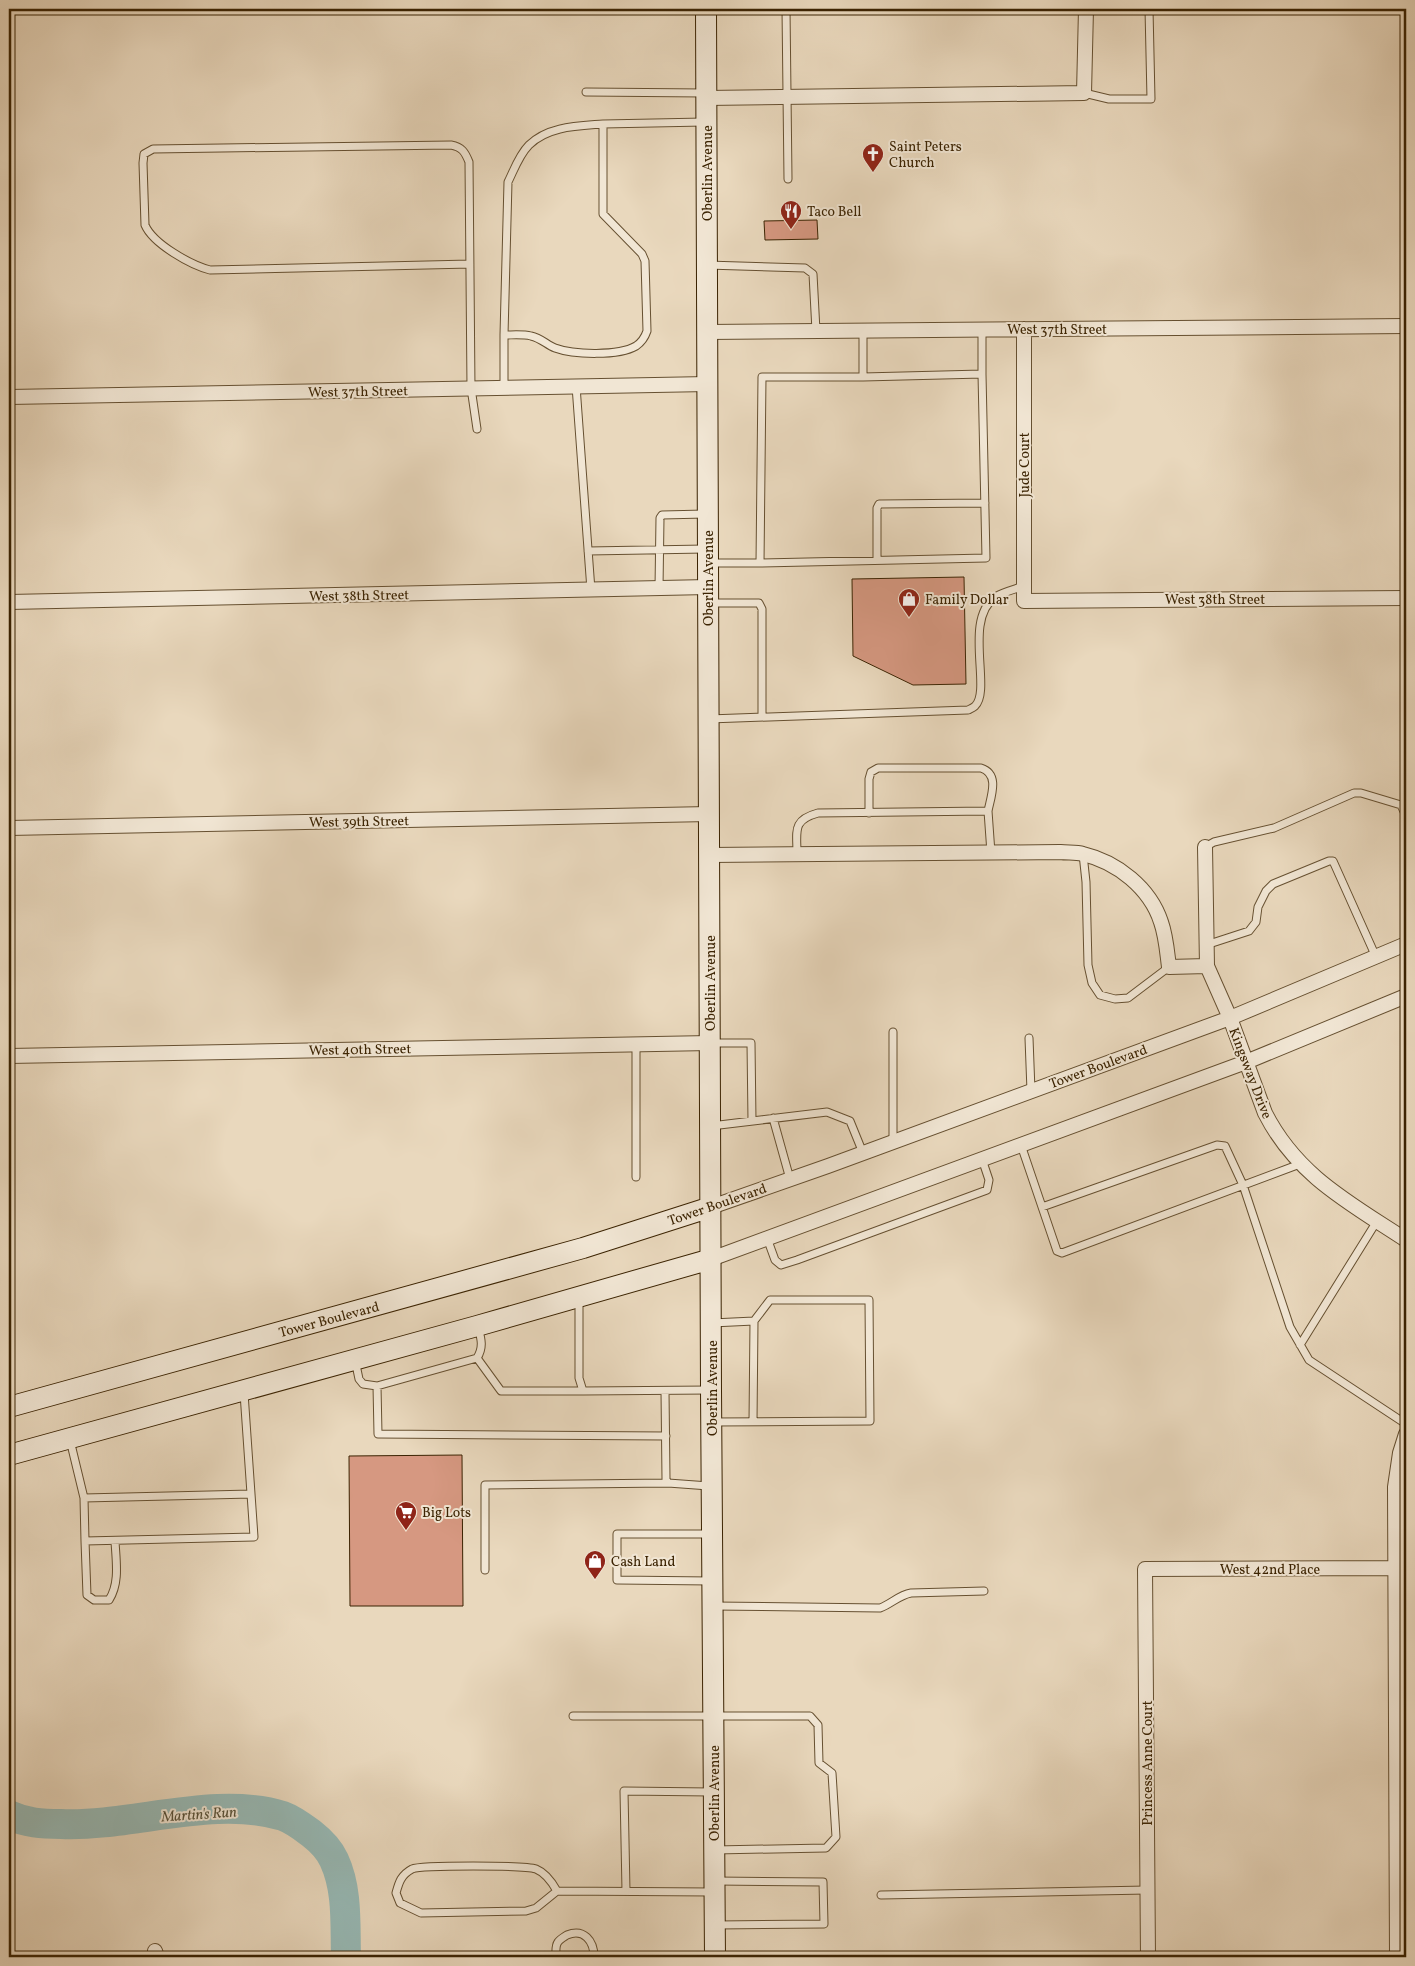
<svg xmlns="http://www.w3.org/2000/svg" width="1415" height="1966" viewBox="0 0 1415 1966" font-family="Vollkorn,serif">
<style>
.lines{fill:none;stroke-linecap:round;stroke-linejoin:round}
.river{stroke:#97b9b5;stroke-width:30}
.building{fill:#d69881;stroke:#3b2302}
.lane-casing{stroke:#665031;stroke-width:9}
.street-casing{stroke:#665031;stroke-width:16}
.secondary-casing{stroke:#3b2302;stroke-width:22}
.lane{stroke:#f1e6d4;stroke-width:7}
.street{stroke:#f1e6d4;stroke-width:14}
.secondary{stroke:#f1e6d4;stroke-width:20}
.labels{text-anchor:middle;stroke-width:4;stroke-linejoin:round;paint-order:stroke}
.poi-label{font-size:14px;fill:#3b2302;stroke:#f1e6d4;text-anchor:start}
.street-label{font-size:14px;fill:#3b2302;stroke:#f1e6d4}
.water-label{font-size:15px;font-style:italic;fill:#575038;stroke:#f1e6d4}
</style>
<rect width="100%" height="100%" fill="#e9d8bd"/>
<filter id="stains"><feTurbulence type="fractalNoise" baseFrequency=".004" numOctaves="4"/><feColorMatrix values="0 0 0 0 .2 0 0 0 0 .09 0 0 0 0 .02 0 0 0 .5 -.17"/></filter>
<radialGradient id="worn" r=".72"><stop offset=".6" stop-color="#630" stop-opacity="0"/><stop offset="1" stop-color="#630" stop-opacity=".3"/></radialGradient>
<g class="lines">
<path class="river" d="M9 1815C26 1823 42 1824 61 1824 132 1827 214 1795 283 1816 294 1820 304 1828 312 1834 321 1841 329 1849 334 1860 348 1890 345 1925 346 1957"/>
</g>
<path class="building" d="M817 220 818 239 765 240 764 221Z
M964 577 966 684 913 685 853 656 852 579Z
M462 1455 463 1606H350L349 1456Z"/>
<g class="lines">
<g class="lane-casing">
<path id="lane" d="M786 9 788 179
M586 92 704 93
M1084 93 1109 99H1151L1149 9
M470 264 210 270C191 265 153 244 145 225L143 163 144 154 153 149 451 145C462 147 465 152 469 162L471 388 477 429
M707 265 805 268 813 274 816 331
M504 335 508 182C514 170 519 155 529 145 548 126 578 126 603 124
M863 377 982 374V330
M576 386 591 590
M504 388V335C513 335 523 334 531 336 541 338 547 345 555 348 574 355 619 356 636 346 642 342 645 337 647 331L645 261 642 254 603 214V124L704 122
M588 551 705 549
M877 560V508L879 504 985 503
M710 563H760L762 377H863V331
M760 563 986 558 982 374
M659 588 660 518 662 515 705 514
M709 603H759L762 609V717
M709 719 968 710C970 709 973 708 975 706 992 690 963 620 995 597 1003 592 1016 589 1024 586
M869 813V779L871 772 878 768H981C1000 774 991 796 988 811
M1205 847 1214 842 1274 828 1354 793H1361L1401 805 1406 816
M797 854C797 831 792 820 818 813L988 811 991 853
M1083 854 1086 882 1088 965 1092 983 1100 995 1115 999 1128 998 1169 967
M1206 945 1249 931 1256 922 1258 907 1266 891 1273 884 1329 861H1333L1376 957
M1029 1038 1031 1091
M711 1043H751L752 1121
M636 1044V1177
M773 1118 790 1179
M711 1126 827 1112 850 1121 863 1153
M893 1142V1032
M1021 1145 1057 1251 1062 1253 1300 1164
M1042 1207 1217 1145 1225 1146 1243 1185 1290 1327 1309 1360 1406 1424
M767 1238 775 1260 781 1265 797 1260 987 1190 989 1180 982 1159
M579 1299V1378L583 1391 710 1390
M712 1323 754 1321
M1300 1345 1377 1221
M477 1358 501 1391H583
M355 1360 359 1379 363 1384 377 1386 477 1358C484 1347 481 1338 478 1327
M377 1386 378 1434 666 1436
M665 1391 666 1479 668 1483 709 1486
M712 1422 870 1421 869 1300H770L754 1321 753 1422
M70 1440 84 1498 85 1541 254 1537 244 1393
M84 1498 251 1494
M709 1534H617V1580L711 1581
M85 1541 87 1595 94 1600H109C120 1583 116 1561 115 1541
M485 1570V1485L668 1483
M713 1606 880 1608C891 1604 899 1595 911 1593L984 1591
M573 1716H810L818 1725 819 1763 832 1773 836 1837 826 1848 715 1850
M715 1881 823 1882 824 1924 717 1925
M557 1891C552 1882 546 1873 536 1869 525 1865 421 1865 412 1869 401 1875 399 1882 396 1893L400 1903 421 1913 526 1911 536 1908 557 1891 712 1892
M626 1891 624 1791 711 1792
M881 1895 1147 1890
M556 1957C556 1952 555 1946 558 1942 560 1939 564 1937 567 1935 584 1928 594 1941 594 1957"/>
</g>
<g class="street-casing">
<path id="street" d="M706 98 1084 93 1086 9
M1024 329V601L1406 598
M707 332 1406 326
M9 397 708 384
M9 602 708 587
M9 828 709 814
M1205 847 1207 966 1230 1018 1265 1113C1297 1176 1350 1203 1406 1240
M710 855 1060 852C1068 853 1076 852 1083 854 1117 862 1150 888 1161 922 1166 936 1167 951 1169 967L1207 966
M9 1056 710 1043
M711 1207 828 1166 1230 1018 1406 944
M711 1259 1246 1062 1406 996
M155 1951 157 1957
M1148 1957 1145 1569 1395 1568
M1397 1957 1395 1487 1400 1453 1406 1434"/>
</g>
<g class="secondary-casing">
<path id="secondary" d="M706 9 711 1390 715 1957
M9 1407 583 1248 711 1207
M9 1455 477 1326 711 1259"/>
</g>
<use href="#lane" class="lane"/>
<use href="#street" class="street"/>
<use href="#secondary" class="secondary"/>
</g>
<defs>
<g id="church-pin" transform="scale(1.125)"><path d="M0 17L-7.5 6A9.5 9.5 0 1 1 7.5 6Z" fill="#8f2418" stroke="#f1e6d4"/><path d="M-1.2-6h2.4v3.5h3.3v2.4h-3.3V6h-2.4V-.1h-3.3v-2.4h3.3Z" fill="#fff"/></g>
<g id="restaurant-pin" transform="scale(1.125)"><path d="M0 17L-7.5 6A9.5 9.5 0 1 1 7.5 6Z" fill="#8f2418" stroke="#f1e6d4"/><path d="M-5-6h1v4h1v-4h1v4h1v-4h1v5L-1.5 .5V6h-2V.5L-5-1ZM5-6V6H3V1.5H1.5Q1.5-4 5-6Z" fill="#fff"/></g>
<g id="shop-pin" transform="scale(1.125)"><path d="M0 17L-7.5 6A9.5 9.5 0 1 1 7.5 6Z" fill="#8f2418" stroke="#f1e6d4"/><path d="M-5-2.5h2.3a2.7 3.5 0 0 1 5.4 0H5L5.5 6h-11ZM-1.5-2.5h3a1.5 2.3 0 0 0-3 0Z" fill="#fff"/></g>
<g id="supermarket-pin" transform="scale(1.125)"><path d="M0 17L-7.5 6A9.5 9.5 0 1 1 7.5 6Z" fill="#8f2418" stroke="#f1e6d4"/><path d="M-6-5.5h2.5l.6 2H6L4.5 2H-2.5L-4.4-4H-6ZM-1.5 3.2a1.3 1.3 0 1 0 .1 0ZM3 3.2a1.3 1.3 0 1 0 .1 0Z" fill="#fff"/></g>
</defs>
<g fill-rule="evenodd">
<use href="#church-pin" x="873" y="154"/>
<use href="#restaurant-pin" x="791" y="211"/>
<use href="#shop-pin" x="909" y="599"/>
<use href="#supermarket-pin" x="406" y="1512"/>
<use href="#shop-pin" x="595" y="1561"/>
</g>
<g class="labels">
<g class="poi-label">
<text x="889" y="151">Saint Peters<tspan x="889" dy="16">Church</tspan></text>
<text x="807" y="216">Taco Bell</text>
<text x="925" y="604">Family Dollar</text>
<text x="422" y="1517">Big Lots</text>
<text x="611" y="1566">Cash Land</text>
</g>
<g class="street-label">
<text transform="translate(707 173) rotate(-90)" y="5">Oberlin Avenue</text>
<text x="1057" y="334">West 37th Street</text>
<text transform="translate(358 391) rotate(-1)" y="5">West 37th Street</text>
<text transform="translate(1024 465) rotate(-90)" y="5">Jude Court</text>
<text transform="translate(708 578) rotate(-90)" y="5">Oberlin Avenue</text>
<text transform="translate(359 595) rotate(-1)" y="5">West 38th Street</text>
<text x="1215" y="604">West 38th Street</text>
<text transform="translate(359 821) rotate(-1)" y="5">West 39th Street</text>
<text transform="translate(710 983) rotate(-90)" y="5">Oberlin Avenue</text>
<text transform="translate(360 1049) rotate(-1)" y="5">West 40th Street</text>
<text transform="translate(1098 1066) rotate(-20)" y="5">Tower Boulevard</text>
<text transform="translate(1251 1073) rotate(69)" y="5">Kingsway Drive</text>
<text transform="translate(717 1204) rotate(-19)" y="5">Tower Boulevard</text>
<text transform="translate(329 1319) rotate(-15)" y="5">Tower Boulevard</text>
<text transform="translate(712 1388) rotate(-90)" y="5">Oberlin Avenue</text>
<text x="1270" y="1574">West 42nd Place</text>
<text transform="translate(1147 1763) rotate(-90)" y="5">Princess Anne Court</text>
<text transform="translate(714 1793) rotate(-90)" y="5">Oberlin Avenue</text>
</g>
<g class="water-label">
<text transform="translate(199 1814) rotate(-4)" y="5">Martin's Run</text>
</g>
</g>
<rect width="1415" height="1966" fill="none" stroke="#e9d8bd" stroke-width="30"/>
<rect x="10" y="10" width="1395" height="1946" fill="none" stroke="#3b2302" stroke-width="2.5"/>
<rect x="15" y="15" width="1385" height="1936" fill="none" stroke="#3b2302"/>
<rect width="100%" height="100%" filter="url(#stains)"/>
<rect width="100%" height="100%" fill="url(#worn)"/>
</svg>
